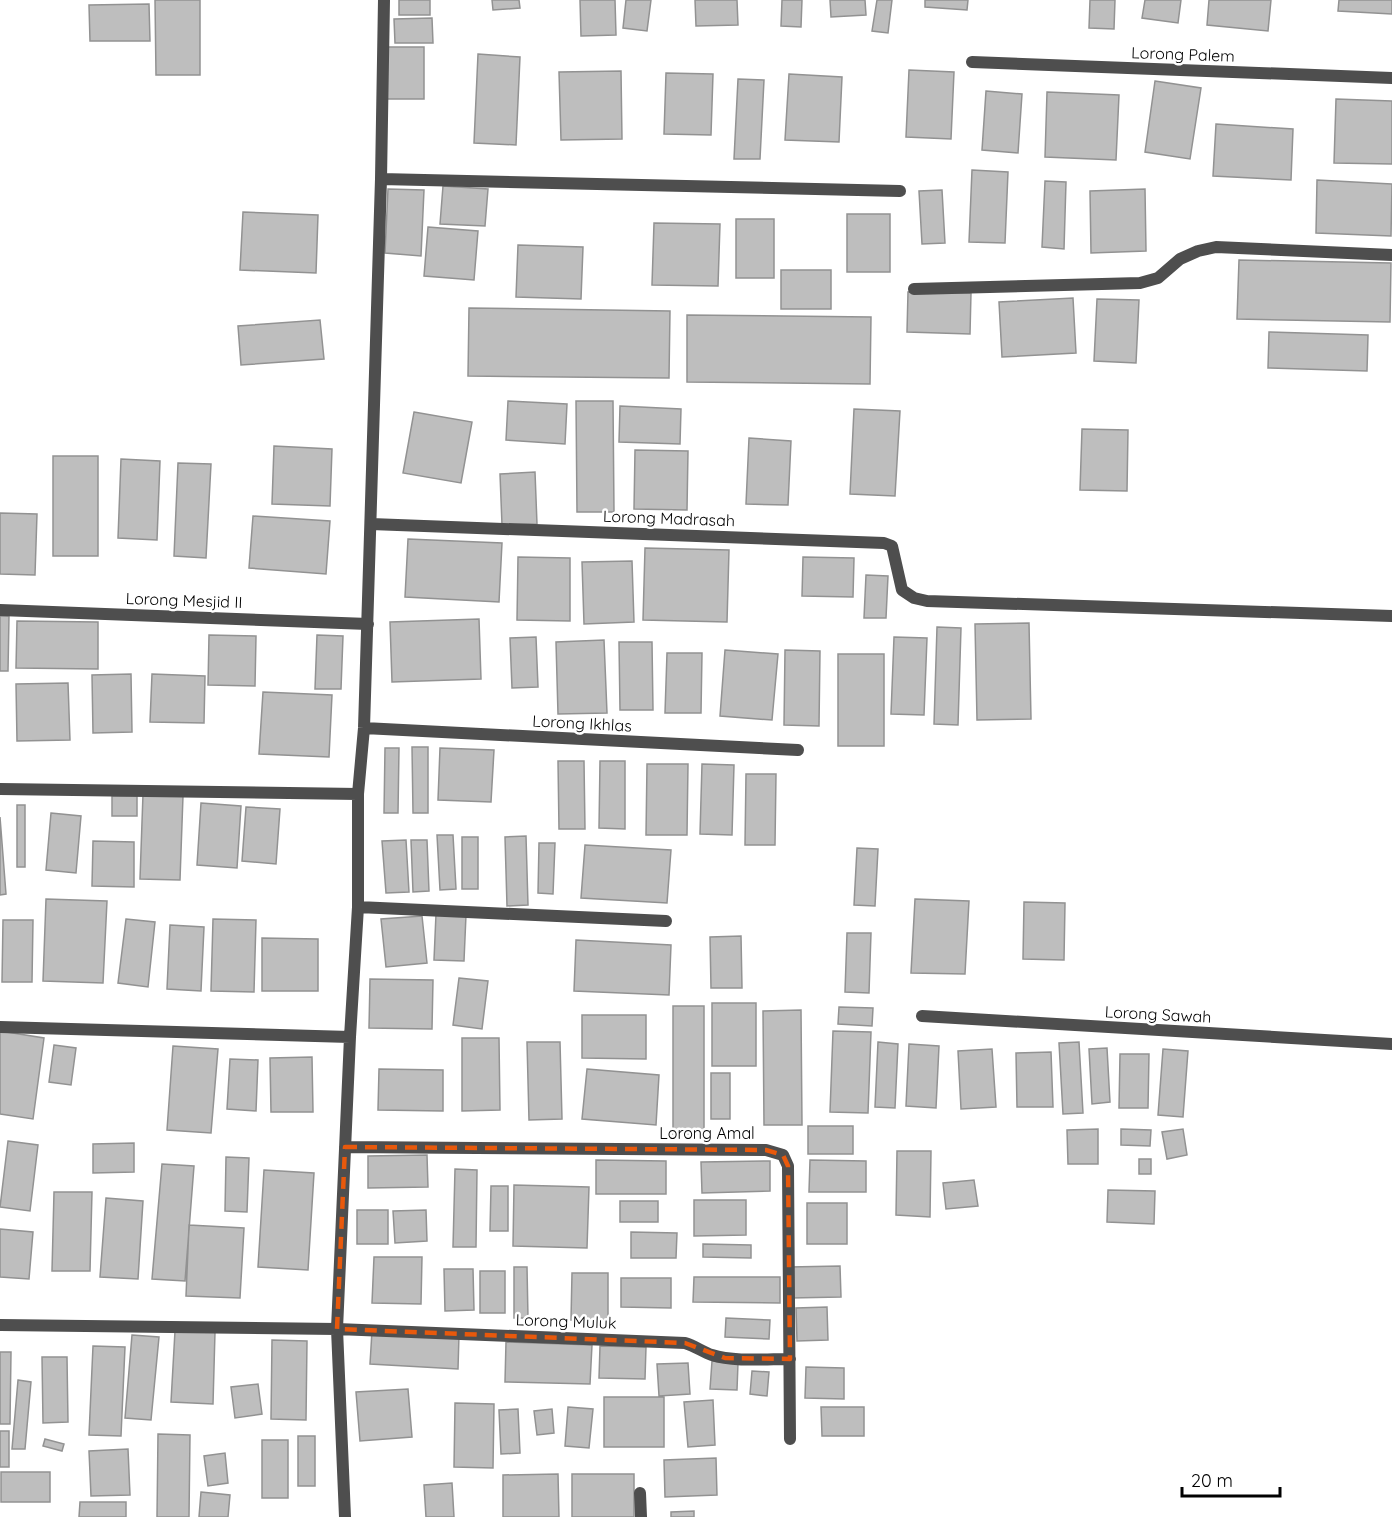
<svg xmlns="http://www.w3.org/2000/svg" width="1392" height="1517" viewBox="0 0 1392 1517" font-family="Quicksand,sans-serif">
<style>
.building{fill:#bebebe;stroke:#929292;stroke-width:1.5}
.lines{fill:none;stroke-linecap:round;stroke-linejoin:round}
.street{stroke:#4e4e4e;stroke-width:12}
.marked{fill:none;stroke:#e8590c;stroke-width:4.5;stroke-dasharray:12 8;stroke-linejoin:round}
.labels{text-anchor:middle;stroke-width:5;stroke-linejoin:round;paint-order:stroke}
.street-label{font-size:16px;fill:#000;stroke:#fff}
</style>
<rect width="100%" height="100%" fill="#fff"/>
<path class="building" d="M155 0H200V75H156Z
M399 0H430V15H399Z
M492 0H519L520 8 493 10Z
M580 0H615L616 35 581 36Z
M626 0H651L647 31 623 28Z
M695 0H737L738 25 696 26Z
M782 0H802L801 27 781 26Z
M830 0H865L866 15 831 17Z
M877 0H892L888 33 872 31Z
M925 0H968L967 10 925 7Z
M1090 0H1115L1114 29 1089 28Z
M1145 0H1181L1178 23 1142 18Z
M1209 0H1271L1268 31 1207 25Z
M1339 0H1392V14L1338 11Z
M149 4 150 41H90L89 5Z
M432 18 433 43H395L394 19Z
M387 47H424V99H387Z
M478 54 520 57 516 145 474 143Z
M909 70 954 72 951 139 906 137Z
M621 71 622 139 561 140 559 72Z
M666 73 713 74 711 135 664 134Z
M789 74 842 77 839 142 785 140Z
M738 79 764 80 760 159H734Z
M1155 81 1201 88 1190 159 1145 152Z
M986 91 1022 94 1018 153 982 150Z
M1047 92 1119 95 1116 160 1045 157Z
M1336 99 1392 101V164L1334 163Z
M1216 124 1293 129 1291 180 1213 176Z
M972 170 1008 172 1005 243 969 242Z
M1317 180 1392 184 1391 236 1316 233Z
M1045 181 1066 182 1064 249 1042 247Z
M443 186 488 189 485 226 440 224Z
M388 189 424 190 421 256 385 253Z
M1145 189 1146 251 1091 253 1090 191Z
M942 190 945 243 922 244 919 191Z
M243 212 318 215 316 273 240 270Z
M847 214H890V272H847Z
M736 219H774V278H736Z
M654 223 720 224 718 286 652 285Z
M428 227 478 231 474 280 424 276Z
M518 245 583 247 581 299 516 297Z
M1239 260 1391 263 1390 322 1237 319Z
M781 270H831V309H781Z
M908 292 971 293 970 334 907 332Z
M1073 298 1076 353 1002 357 999 302Z
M1097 299 1139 300 1136 363 1094 361Z
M469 308 670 311 669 378 468 376Z
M687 315 871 317 870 384 687 382Z
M320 320 324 359 241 365 238 326Z
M1269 332 1368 335 1367 371 1268 368Z
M508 401 567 404 565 444 506 440Z
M576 401H613L614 512H577Z
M620 406 681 409 680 444 619 442Z
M854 409 900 411 895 496 850 494Z
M414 412 472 422 461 483 403 473Z
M1082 429 1128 430 1127 491 1080 490Z
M749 438 791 441 788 505 746 504Z
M274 446 332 449 330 506 272 504Z
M635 450 688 451 687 510 634 509Z
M53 456H98V556H53Z
M121 459 160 461 157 540 118 538Z
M178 463 211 464 206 558 174 556Z
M535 472 537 524 502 525 500 474Z
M0 513 37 514 35 575 0 574Z
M253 516 330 521 326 574 249 568Z
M408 539 502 543 499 602 405 597Z
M645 548 729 550 727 622 643 620Z
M518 557 570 558V621L517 620Z
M803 557 854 558 853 597 802 596Z
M632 561 634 622 584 624 582 562Z
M866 575 888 576 886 618H864Z
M0 616H9L8 671H0Z
M479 619 481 679 392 682 390 622Z
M17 621 98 622V669L16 668Z
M1029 623 1031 719 977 720 975 624Z
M937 627 961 628 958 725 934 724Z
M209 635 256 636 255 686 208 685Z
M317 635 343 636 341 689H315Z
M536 637 538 687 512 688 510 638Z
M894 637 927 638 924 715 891 714Z
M604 640 607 713 558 714 556 642Z
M619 642H652L653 710H620Z
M725 650 778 654 772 720 720 716Z
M785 650 820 651 819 726 784 725Z
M667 653H702L701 713H665Z
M838 654H884V746H838Z
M131 674 132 732 93 733 92 675Z
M152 674 205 676 204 723 150 722Z
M68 683 70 740 17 741 16 684Z
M263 692 332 695 329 757 259 754Z
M412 747H428V813H413Z
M385 748H399L398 813H384Z
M440 748 494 750 491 802 438 800Z
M558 761H584L585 829H559Z
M600 761H625V829L599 828Z
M647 764H688L687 835H646Z
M702 764 734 765 732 835 700 834Z
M746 774H776L775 845H745Z
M143 794 183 796 180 880 140 879Z
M112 796H137V816H112Z
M201 803 241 806 237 868 197 865Z
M17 805H25V867H17Z
M246 807 280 809 276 864 242 861Z
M51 813 81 816 76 873 46 870Z
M0 817 6 894 0 895Z
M437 835H453L456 889 440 890Z
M526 836 528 905 507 906 505 837Z
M462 837H478V889H462Z
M406 840 409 892 386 893 382 841Z
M411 840H427L429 891 413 892Z
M93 841 134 842V887L92 886Z
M539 843H555L553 894 538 893Z
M585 845 671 850 667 903 581 898Z
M857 848 878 849 875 906 854 905Z
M46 899 107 901 103 983 43 981Z
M915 899 969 901 965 974 911 973Z
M1024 902 1065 903 1064 960 1023 959Z
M436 914 466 915 464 961 434 960Z
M422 916 427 963 386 967 381 919Z
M126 919 155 922 148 987 118 983Z
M213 919 256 920 254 992 211 991Z
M3 920H33L32 982H2Z
M170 925 204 927 201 991 167 989Z
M847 933H871L869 993 845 992Z
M741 936 742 988H711L710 937Z
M262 938 318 939V991H262Z
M576 940 671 945 669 995 574 991Z
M459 978 488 981 482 1029 453 1025Z
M370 979 433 980 432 1029 369 1028Z
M712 1003H756V1066H712Z
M673 1006H704V1134H673Z
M839 1007 873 1008 872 1026 838 1024Z
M801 1010 802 1125H764L763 1011Z
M582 1015H646V1059L582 1058Z
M0 1031 44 1038 33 1119 0 1114Z
M833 1031 871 1032 868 1113 830 1112Z
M462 1038H499L500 1110 462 1111Z
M527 1042H560L562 1119 529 1120Z
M878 1042 898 1044 895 1108 875 1107Z
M1079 1042 1083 1113 1063 1114 1059 1043Z
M909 1044 939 1046 936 1108 906 1106Z
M54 1045 76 1048 71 1085 49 1082Z
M173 1046 218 1049 211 1133 167 1130Z
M1107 1048 1110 1102 1092 1104 1089 1049Z
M992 1049 996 1107 961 1109 958 1051Z
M1163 1049 1188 1051 1183 1117 1158 1115Z
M1051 1052 1053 1107H1017L1016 1053Z
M1120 1054H1149L1148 1108H1119Z
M312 1057 313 1112H271L270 1058Z
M230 1059 258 1060 256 1111 227 1109Z
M379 1069 443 1070V1111L378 1110Z
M587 1069 659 1075 656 1125 582 1119Z
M711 1073H730V1119H711Z
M808 1126H853V1154H808Z
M1098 1129V1164H1068L1067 1130Z
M1121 1129 1151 1130 1150 1146 1121 1145Z
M1183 1129 1187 1155 1167 1159 1162 1132Z
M8 1141 38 1145 30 1211 0 1207Z
M134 1143V1172L93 1173V1144Z
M897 1151H931L930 1217 896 1215Z
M427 1155 428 1187 368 1188V1156Z
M226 1157 249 1158 247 1212 225 1211Z
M1139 1159H1151V1174H1139Z
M596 1160 666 1161V1194H596Z
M810 1160 866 1161V1192H809Z
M770 1161V1191L702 1193 701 1162Z
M162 1164 194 1166 185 1281 152 1279Z
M455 1169 477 1170 476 1247H453Z
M264 1170 314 1173 308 1270 258 1267Z
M974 1180 978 1206 946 1209 943 1183Z
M514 1185 589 1187 587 1248 513 1246Z
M491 1186H508V1231H490Z
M1108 1190 1155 1191 1154 1224 1107 1222Z
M54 1192H92L90 1271H52Z
M106 1198 143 1201 138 1279 100 1277Z
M694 1200H746V1235L694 1236Z
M620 1201H658V1222H620Z
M807 1203H847V1244H807Z
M357 1210H388V1244H357Z
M426 1210 427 1241 395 1243 393 1211Z
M189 1225 244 1228 240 1298 186 1296Z
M0 1229 33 1232 29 1279 0 1277Z
M631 1232 677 1233 676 1258H631Z
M703 1244 751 1245V1258L703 1257Z
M374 1257H422L421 1304 372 1303Z
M840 1266 841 1297 790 1298 789 1267Z
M514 1267H527L528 1318H514Z
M444 1269H473L474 1310 445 1311Z
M480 1271H505V1313H480Z
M572 1273H608V1320H571Z
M694 1277H780V1303L693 1302Z
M621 1278H671V1308L621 1307Z
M827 1307 828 1340 797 1341 796 1308Z
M726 1318 770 1320 769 1339 725 1337Z
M175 1331 215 1332 213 1404 171 1402Z
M372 1331 459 1335 458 1369 370 1364Z
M132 1335 159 1337 151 1420 125 1418Z
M272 1340 307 1341 306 1420 271 1419Z
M506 1342 592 1345 590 1384 505 1382Z
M93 1346 125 1347 121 1436 89 1435Z
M600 1346 646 1347 645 1379 599 1378Z
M0 1352H11L10 1424H0Z
M42 1357H67L68 1422 43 1423Z
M712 1361 738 1363 737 1390 710 1389Z
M688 1363 690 1394 659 1396 657 1364Z
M806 1367 844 1368V1399L805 1398Z
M752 1371 769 1372 767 1396 750 1394Z
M18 1380 31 1382 25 1449H12Z
M258 1384 262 1414 235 1418 231 1387Z
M408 1389 412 1437 360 1441 356 1392Z
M604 1397H664V1447H604Z
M713 1400 715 1445 688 1447 684 1402Z
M455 1403 494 1404 493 1468 454 1467Z
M568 1407 593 1409 589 1448 565 1446Z
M821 1407H864V1436H822Z
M518 1409 520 1453 501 1454 499 1410Z
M552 1409 554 1433 537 1435 534 1411Z
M0 1431H9V1467H0Z
M158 1434 190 1435 189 1517H157Z
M298 1436H315V1486H298Z
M45 1439 64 1444 62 1451 43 1446Z
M262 1440H288V1498H262Z
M128 1449 130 1495 91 1496 89 1451Z
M225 1453 228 1483 208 1486 204 1456Z
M716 1458 717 1495 665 1497 664 1460Z
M1 1472H50V1502H1Z
M558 1474 559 1517H503V1475Z
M572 1474H634V1517H572Z
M452 1483 454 1517H426L424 1485Z
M201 1492 230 1495 228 1517H199Z
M80 1502H126V1517H79Z
M694 1511V1517H671V1512Z"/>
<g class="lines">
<path class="street" d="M972 62 1392 78
M381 179 900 191
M914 289 1140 283 1158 278 1180 259 1198 251 1216 247 1392 255
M371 524 884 543 892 546 902 590 914 598 927 601 1392 616
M0 610 368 624
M364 728 798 750
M0 789 358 794
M358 907 666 921
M922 1016 1392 1044
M0 1027 350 1037
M345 1147 766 1150 783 1155 788 1166 790 1439
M0 1325 337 1329 685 1343C695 1346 703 1352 712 1355 733 1362 767 1359 790 1359
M640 1493 641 1517
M345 1517 337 1329 350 1037 358 907V794L364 728 381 179 384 0"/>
</g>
<path class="marked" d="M345 1147 766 1150 783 1155 788 1166 790 1359 725 1358 685 1343 337 1329Z"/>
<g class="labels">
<g class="street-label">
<text transform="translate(1183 54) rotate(2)" y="6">Lorong Palem</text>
<text transform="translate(669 518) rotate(2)" y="6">Lorong Madrasah</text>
<text transform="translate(184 600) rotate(2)" y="6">Lorong Mesjid II</text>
<text transform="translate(582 723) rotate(3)" y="6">Lorong Ikhlas</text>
<text transform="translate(1158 1014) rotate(3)" y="6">Lorong Sawah</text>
<text x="707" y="1139">Lorong Amal</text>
<text transform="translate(566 1321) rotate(2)" y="6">Lorong Muluk</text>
</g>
</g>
<path d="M1182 1487v9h98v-9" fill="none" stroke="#000000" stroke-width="3"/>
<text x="1191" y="1487" font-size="18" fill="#000000" stroke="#ffffff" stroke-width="4.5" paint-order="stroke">20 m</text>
</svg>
